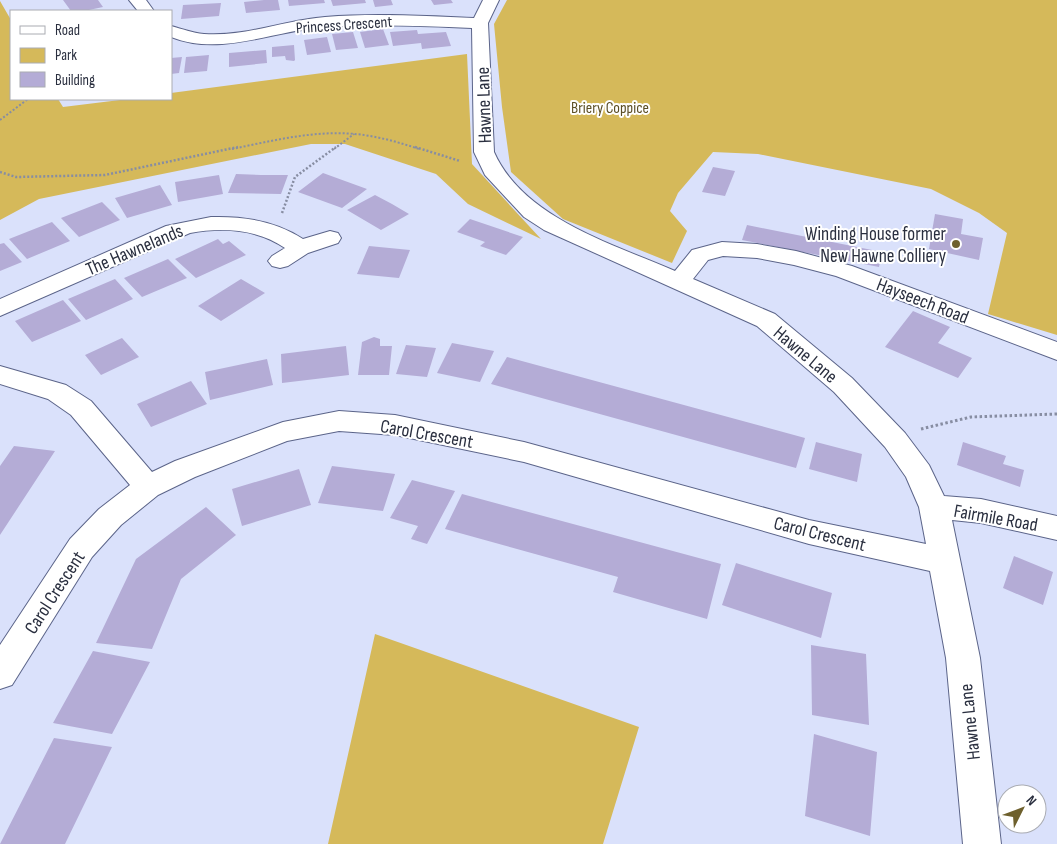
<svg xmlns="http://www.w3.org/2000/svg" width="1057" height="844" viewBox="0 0 1057 844" font-family="'Sofia Sans Condensed',sans-serif">
<style>
.green{fill:#d5b95a}
.building{fill:#b4acd6}
.lines{fill:none;stroke-linecap:round;stroke-linejoin:round}
.minor-casing{stroke:#5b6489;stroke-width:2}
.path-far2{stroke:#878da2;stroke-width:2;stroke-dasharray:2 2;stroke-linecap:butt}
.path-far1{stroke:#878da2;stroke-width:2.5;stroke-dasharray:2 2;stroke-linecap:butt}
.path{stroke:#878da2;stroke-width:3;stroke-dasharray:2.5 2.5;stroke-linecap:butt}
.minor{fill:#fff;fill-rule:evenodd}
.poi-dot{fill:#6e602d;stroke:#fff;stroke-width:2}
.labels{text-anchor:middle;stroke-width:4;stroke-linejoin:round;paint-order:stroke}
.far-street-label{font-size:16px;fill:#2a2f3f;stroke:#fff}
.far-park-label{font-size:16px;fill:#5c4f26;stroke:#fff}
.street-label{font-size:19px;fill:#2a2f3f;stroke:#fff}
.poi-label{font-size:19px;fill:#2a2f3f;stroke:#fff;text-anchor:end}
</style>
<rect width="100%" height="100%" fill="#dae1fb"/>
<path class="green" d="M507 0H1057V335L988 314 1007 233 979 213 931 189 758 154 713 152 678 193 670 211 687 231 672 263 563 219 511 172 502 107 494 24Z
M0 1 11 20V99H58L63 107 128 99H171V93L467 54 472 164 541 239 468 204 436 174 345 144H311L39 199 0 220Z
M375 634 639 727 603 844H328Z"/>
<path class="building" d="M63 0H98L103 7 84 11H71Z
M264 0H278L280 10 246 13 244 2Z
M288 0H324L325 3 289 6Z
M331 0H365L366 3 333 6Z
M373 0H391L393 5 375 7Z
M431 0H451L453 3 434 5Z
M221 3 219 16 181 19 183 5Z
M383 29 389 45 365 48 360 32Z
M417 30 418 34 446 32 451 46 422 49 421 43 393 46 390 32Z
M353 32 358 48 336 50 332 34Z
M327 37 331 52 307 55 304 40Z
M294 45 295 60 294 61 286 60 285 56 272 57V47Z
M266 50 267 63 229 67V53Z
M209 55 207 71 184 73 186 57Z
M182 57 179 73 171 74V58Z
M713 167 735 171 725 196 702 192Z
M323 173 367 189 342 208 298 192Z
M236 174 261 175H288L281 194 228 193Z
M219 175 223 194 178 202 175 182Z
M160 185 172 205 127 218 115 198Z
M375 195 392 204 409 214 381 230 347 210Z
M102 202 120 220 79 237 61 218Z
M935 214 963 219 961 234 983 238 979 260 929 249Z
M470 219 523 237 506 255 480 246 485 242 457 232Z
M52 222 70 241 27 259 9 239Z
M747 225 882 252 879 267 742 240Z
M218 239 223 244 229 241 246 255 196 278 175 259Z
M4 243 22 262 0 271V244Z
M369 246 410 250 399 278 357 274Z
M168 259 187 278 142 297 124 278Z
M115 279 133 299 86 320 68 299Z
M241 279 265 293 221 321 198 306Z
M63 300 81 321 32 342 15 321Z
M913 311 950 327 938 343 972 358 958 378 885 347Z
M374 337 380 339V346H392L389 375H358L362 342Z
M122 338 139 357 101 375 85 355Z
M452 343 494 351 480 382 437 373Z
M406 345 436 348 427 377 396 374Z
M346 346 349 375 282 383 281 354Z
M507 357 805 438 796 468 491 384Z
M267 359 273 385 210 400 205 372Z
M191 381 207 404 151 427 137 404Z
M816 442 862 454 857 482 809 469Z
M963 442 1006 456 1003 464 1024 470 1020 487 957 465Z
M14 446 55 451 0 535V466Z
M332 466 395 474 383 511 318 503Z
M299 469 311 505 242 526 232 489Z
M412 480 455 491 427 544 411 539 418 526 390 518Z
M462 494 721 564 707 619 613 592 618 577 445 529Z
M206 507 236 535 181 579 152 649 96 643 136 559Z
M1014 556 1053 572 1043 605 1003 588Z
M736 563 832 593 821 638 722 605Z
M811 645 866 654 869 725 812 715Z
M93 651 150 662 112 734 53 723Z
M814 734 877 752 870 836 805 816Z
M54 738 112 747 65 844H0Z"/>
<g class="lines">
<g class="minor-casing">
<path id="minor" d="M129 0H146L154 11H138Z
M483 0H499L488 23 494 152C523 218 613 244 675 271L692 250 722 242 757 244 796 251 852 266 1057 342V360L836 276 794 265 757 258 723 256 708 260 693 279 775 314 852 378 905 433 929 465 944 496 981 499 1057 516V540L981 523 952 520 980 658 1001 844H963L946 658 930 571 809 544 524 462 395 435 339 431 287 441 195 477 158 495 121 525 92 557 12 685 0 689V645L70 539 99 509 130 485 71 415 48 399 0 384V366L66 385 91 401 152 472 175 461 283 422 339 411 395 415 524 442 809 520 926 544 919 507 906 477 885 447 834 392 757 326 544 230 524 217 485 175 474 152 472 28C423 26 374 24 326 27 274 30 222 57 171 37V26C183 29 192 33 204 34 245 37 285 20 325 17 375 13 425 16 474 18Z
M211 217C243 216 276 221 303 239L330 231 338 233 341 238 338 243 308 253 288 266 280 268 272 266 268 261 272 256 285 248C257 229 222 227 190 233L0 316V299L166 226Z"/>
</g>
<path class="path-far2" d="M0 120 28 99
M232 149C271 141 315 130 355 134 377 136 398 142 419 149
M334 149 354 134"/>
<path class="path-far1" d="M415 147 460 161
M0 172 16 177 105 175 238 147
M282 213 295 177 336 147"/>
<path class="path" d="M921 429 971 417 1057 414"/>
<use href="#minor" class="minor"/>
</g>
<circle class="poi-dot" cx="956" cy="244" r="5"/>
<g class="labels">
<g class="far-street-label">
<text transform="translate(344 24) rotate(-4)" y="6">Princess Crescent</text>
</g>
<g class="far-park-label">
<text x="610" y="113">Briery Coppice</text>
</g>
<g class="street-label">
<text transform="translate(483 105) rotate(-92)" y="7">Hawne Lane</text>
<text transform="translate(134 249) rotate(-23)" y="7">The Hawnelands</text>
<text transform="translate(923 300) rotate(21)" y="7">Hayseech Road</text>
<text transform="translate(806 354) rotate(40)" y="7">Hawne Lane</text>
<text transform="translate(427 433) rotate(10)" y="7">Carol Crescent</text>
<text transform="translate(996 517) rotate(10)" y="7">Fairmile Road</text>
<text transform="translate(820 533) rotate(14)" y="7">Carol Crescent</text>
<text transform="translate(54 592) rotate(-57)" y="7">Carol Crescent</text>
<text transform="translate(969 722) rotate(-96)" y="7">Hawne Lane</text>
</g>
<g class="poi-label">
<text x="946" y="240">Winding House former<tspan x="946" dy="22">New Hawne Colliery</tspan></text>
</g>
</g>
<rect x="10" y="10" width="162" height="90" fill="#ffffff" stroke="#aaacb2"/>
<rect x="20" y="26" width="25" height="8" fill="#ffffff" stroke="#aaacb2"/>
<text x="55" y="35" font-size="15" fill="#2a2f3f">Road</text>
<rect x="20" y="48" width="25" height="15" fill="#d5b95a" stroke="#aaacb2"/>
<text x="55" y="60" font-size="15" fill="#2a2f3f">Park</text>
<rect x="20" y="72" width="25" height="15" fill="#b4acd6" stroke="#aaacb2"/>
<text x="55" y="85" font-size="15" fill="#2a2f3f">Building</text>
<g transform="translate(1022 809) rotate(48)"><circle r="24" fill="#ffffff" stroke="#aaacb2"/>
<path d="M0-4L9 19L0 12L-9 19Z" fill="#6e602d"/>
<text y="-8" font-size="14" font-weight="bold" text-anchor="middle" fill="#2a2f3f">N</text>
</g>
</svg>
